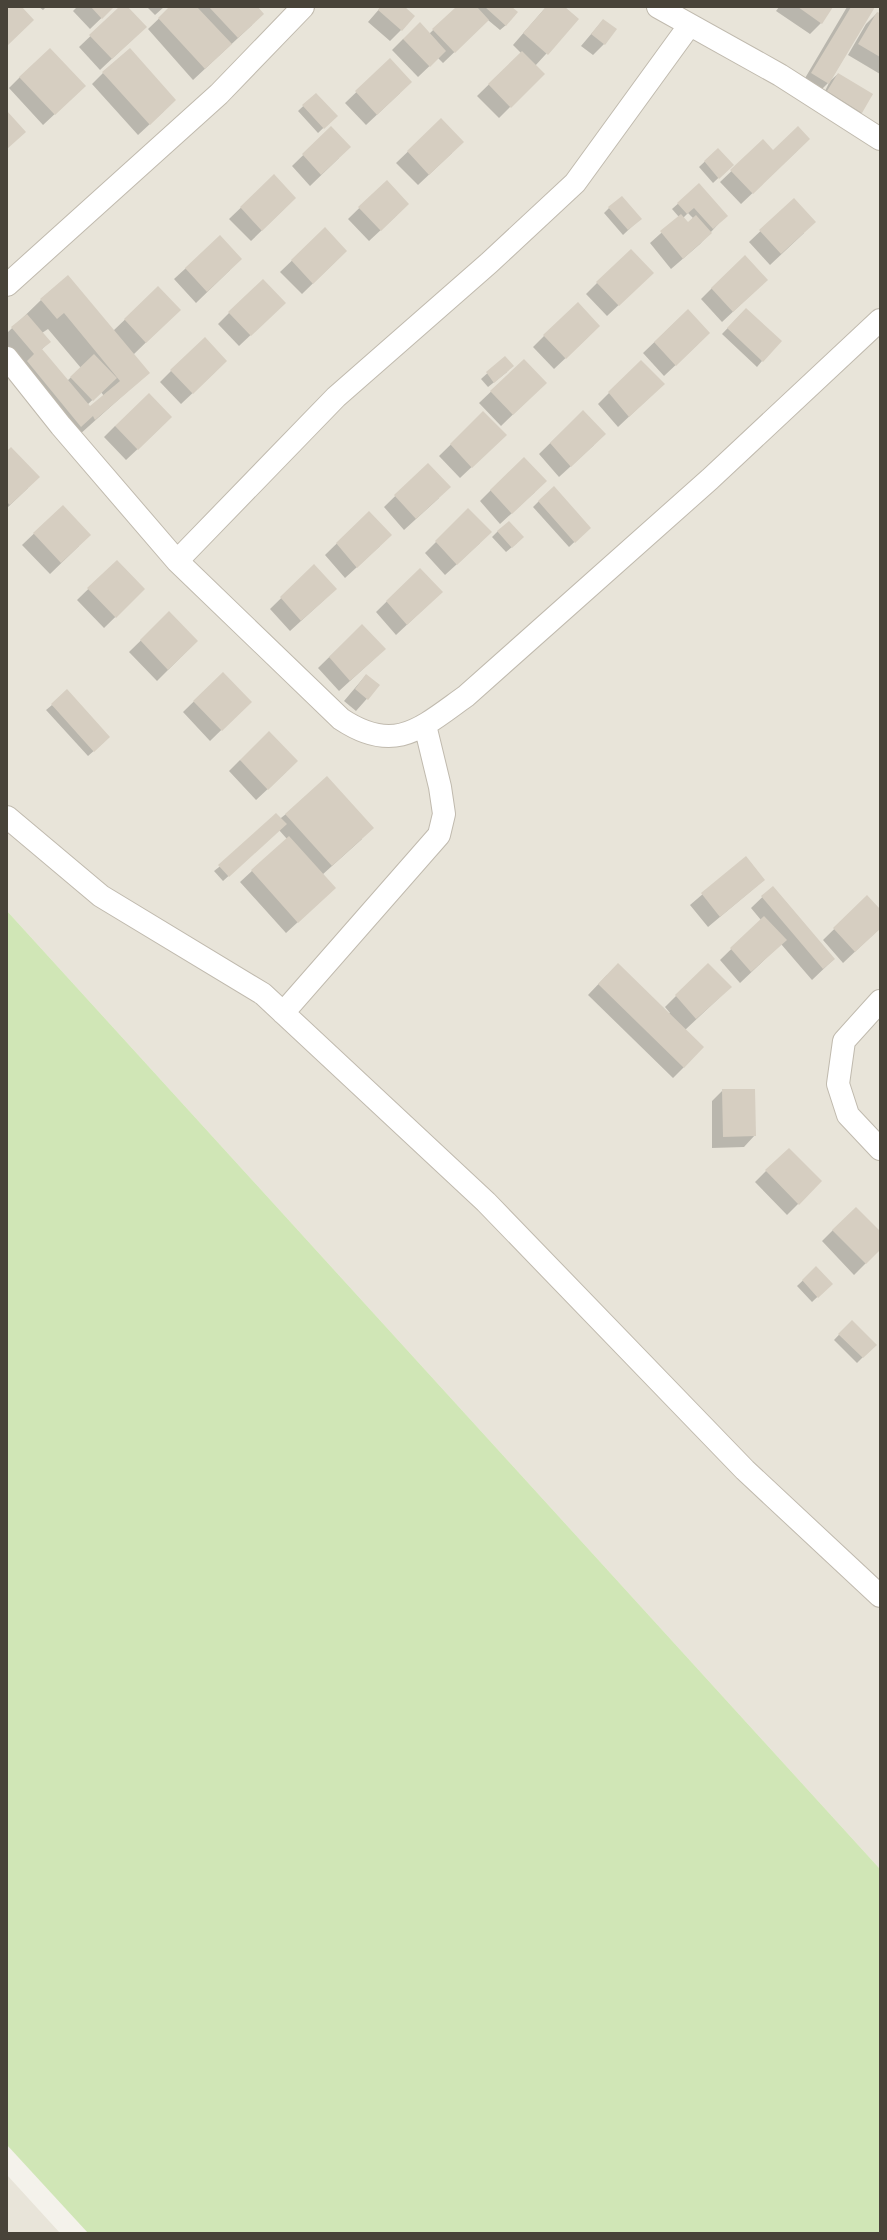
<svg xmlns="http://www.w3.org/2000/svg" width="887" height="2240" viewBox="0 0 887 2240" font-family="'Space Grotesk',sans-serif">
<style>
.residential{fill:#e8e4d9}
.green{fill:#d0e6b6}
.shadow{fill:#0003;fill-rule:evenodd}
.building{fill:#d6cec1}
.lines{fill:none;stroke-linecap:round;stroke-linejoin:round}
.minor-casing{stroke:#c0baae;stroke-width:24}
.minor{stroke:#fff;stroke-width:22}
</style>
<rect width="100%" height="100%" fill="#f4f2eb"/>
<path class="residential" d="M7 7H880V1869L7 911Z
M7 2175 60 2233H7Z"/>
<path class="green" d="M7 911 880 1869V2233H88L7 2145Z"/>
<path class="shadow" d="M39 7H46L43 10Z
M77 7H113L90 29 73 11Z
M121 7H127L134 38 100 70 79 47Z
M147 7H164L155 15Z
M171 7H256L252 25 193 80 148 29Z
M381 7H404L401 30 390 41 368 22Z
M457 7H510L506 25 500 30 488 20 443 63 438 58 418 77 392 50 403 39 429 34Z
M546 7H564L578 19 535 66 543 74 499 118 477 96 521 53 513 45Z
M779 7H832L821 23 810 34 776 11Z
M847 7H874L830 81 838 74 862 112 856 118 822 97 830 81 817 94 801 85Z
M877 13 880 15V74L848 55 866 24Z
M603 20 604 44 593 55 581 46Z
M390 60 400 93 366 125 345 103Z
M103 73 164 111 138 135 92 84Z
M20 77 73 97 43 125 9 88Z
M316 94 336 116 318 133 298 111Z
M441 120 452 153 418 185 396 163Z
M331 128 339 158 310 186 292 166Z
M763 141 773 152 798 150 741 204 720 182Z
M718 149 732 165 713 183 699 167Z
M274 176 284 209 251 241 229 219Z
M387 181 397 215 369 241 348 219Z
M699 185 721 221 700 244 671 269 650 243 679 217 672 209ZM688 213 693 218 688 223 683 218Z
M794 199 804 233 770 265 749 242Z
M609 208 640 219 623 235 604 213Z
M325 229 335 262 302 294 280 272Z
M186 268 230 270 196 303 174 279Z
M597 283 641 284 607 316 586 294Z
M158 288 168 321 133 355 148 373 79 435 7 357V333L41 300 113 331ZM48 329 81 368 67 381 41 350 49 342 42 333ZM101 392 104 396 90 408 87 405Z
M712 288 755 291 722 322 701 299Z
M746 309 762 361 757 367 722 334Z
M688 310 698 344 664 376 643 353Z
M229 313 273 314 239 346 218 324Z
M544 336 588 337 554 369 533 347Z
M505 357 507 372 488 387 481 379Z
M524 360 534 394 501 426 479 403Z
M641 361 652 395 618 427 598 404Z
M171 371 215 372 181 404 160 382Z
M583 411 594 445 559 477 539 454Z
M483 413 494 446 460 478 439 456Z
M115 426 160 428 126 460 104 437Z
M7 453 28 488 7 508Z
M428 464 439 498 404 530 384 507Z
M491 490 535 492 500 524 480 501Z
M539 501 584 533 569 547 533 507Z
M63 506 79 546 50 574 22 545Z
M468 510 480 543 445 575 425 553Z
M369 512 380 546 345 578 325 555Z
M498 531 517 543 506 552 492 537Z
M117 561 144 589 104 628 77 600Z
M314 566 324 600 290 631 270 609Z
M420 569 430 603 396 635 376 612Z
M169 613 197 641 157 681 129 652Z
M362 625 373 660 339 691 318 668Z
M223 673 250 702 210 741 183 712Z
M366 675 379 685 356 711 344 701Z
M52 705 104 742 88 756 46 710Z
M240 760 286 772 256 800 229 771Z
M286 814 362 839 322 875 323 899 286 933 240 882 287 839 279 830 223 881 214 871Z
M746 857 764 880 708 927 690 905Z
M773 887 834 959 812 980 781 944 740 983 720 960 761 920 751 908Z
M867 897 880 910V928L843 963 823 940Z
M708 964 719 998 685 1030 684 1067 673 1078 588 995 607 975 668 1014 670 1013 665 1007Z
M723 1090 755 1135 744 1147 712 1148V1101Z
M766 1171 821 1181 787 1215 755 1182Z
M833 1230 880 1233V1249L854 1275 822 1241Z
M816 1268 831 1284 812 1302 797 1286Z
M852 1321 875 1345 857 1363 834 1340Z"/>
<path class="building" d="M7 7H22L34 20 7 46Z
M91 7H114L102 19Z
M119 7H128L147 27 112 59 89 35Z
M169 7H197L232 44 205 69 158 18Z
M209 7H258L264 14 238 38Z
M380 7H405L415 16 402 31 378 10Z
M456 7H477L489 20 455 53 432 29Z
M485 7H512L518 12 506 26Z
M546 7H565L579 19 548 55 523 33Z
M798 7H833L822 24Z
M851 7H875L829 84 811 73Z
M877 12 880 13V57L858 44Z
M603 19 617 29 605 45 591 34Z
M420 22 446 51 430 67 403 39Z
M50 48 86 86 55 115 19 77Z
M130 48 176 100 150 125 102 72Z
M522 51 545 74 511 108 488 84Z
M390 58 412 82 377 115 355 91Z
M838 73 873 94 862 113 827 91Z
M316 93 338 116 324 129 302 105Z
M7 111 26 132 7 149Z
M441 118 464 142 429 175 407 151Z
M331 126 351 147 321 175 302 154Z
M798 126 810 139 753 194 730 170 763 139 773 150Z
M718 148 734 165 719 179 704 161Z
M274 174 296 198 262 231 240 207Z
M387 180 409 204 381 231 358 207Z
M699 183 728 216 713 229 694 208 687 214 677 203Z
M622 196 642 219 628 230 608 207Z
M794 198 816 222 781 254 759 230Z
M681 214 688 222 696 215 712 233 683 259 660 231Z
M325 227 347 251 313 284 291 260Z
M220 235 242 259 207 292 185 268Z
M631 249 654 273 619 306 596 282Z
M745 255 768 280 733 312 711 288Z
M68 275 150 373 95 420 93 416 81 427 27 361 34 354 11 327 27 314 51 342 42 349 90 406 120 381 64 313 57 319 40 299Z
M263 279 286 303 251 336 228 312Z
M158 286 181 310 146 343 124 319Z
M578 302 600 326 566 359 543 335Z
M746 308 782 341 763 362 727 328Z
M688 309 710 333 676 366 654 342Z
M205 337 227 361 193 394 170 370Z
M94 354 117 378 93 401 70 377Z
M505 356 514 366 494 383 486 372Z
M524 359 547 383 513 415 490 391Z
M641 360 665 384 629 417 608 392Z
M149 393 172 417 138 450 115 426Z
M583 410 606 434 571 467 550 443Z
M483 411 507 435 472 468 450 444Z
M11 447 40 477 10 505 7 502V451Z
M524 457 547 481 512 514 490 490Z
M428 463 451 487 416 519 394 495Z
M554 486 591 528 575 543 538 501Z
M63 505 91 535 61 563 33 533Z
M468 508 492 532 457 565 435 541Z
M369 511 392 535 357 568 336 543Z
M509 521 524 537 512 548 497 531Z
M117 560 145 589 116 618 87 588Z
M314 564 337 589 301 621 280 597Z
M420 568 443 592 407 625 386 601Z
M169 611 198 641 168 670 140 640Z
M362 624 386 649 350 681 329 657Z
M223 672 252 702 222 731 193 701Z
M366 674 380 685 368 700 355 689Z
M67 689 110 737 94 752 51 704Z
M269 731 298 761 268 790 240 760Z
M327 776 374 828 332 866 285 814Z
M276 813 287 824 229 877 218 865Z
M289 836 336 888 298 923 251 870Z
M746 856 765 880 720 917 701 893Z
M773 886 835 959 823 969 761 896Z
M867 895 880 909V929L855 952 833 928Z
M764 916 787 940 751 972 730 948Z
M618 963 704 1047 684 1068 598 984Z
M708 963 732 987 696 1019 675 995Z
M722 1089H755L756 1136 723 1137Z
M789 1148 822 1181 799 1205 765 1170Z
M856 1207 880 1231V1250L866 1264 832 1230Z
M816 1266 833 1284 818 1298 802 1280Z
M852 1320 877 1345 863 1358 838 1334Z"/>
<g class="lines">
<g class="minor-casing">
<path id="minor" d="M658 7 780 75 880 139
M7 285 219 94 303 7
M7 358 61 426 177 561 341 719C395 755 421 728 466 696L710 479 880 320
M177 561 336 397 489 263 575 183 689 26
M7 817 101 896 263 994 486 1202 745 1470 880 1596
M880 1001 844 1041 838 1084 848 1115 880 1149
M283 1013 439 835 444 814 440 787 425 725"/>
</g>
<use href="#minor" class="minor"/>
</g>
<rect width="887" height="2240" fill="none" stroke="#484339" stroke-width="16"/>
</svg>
